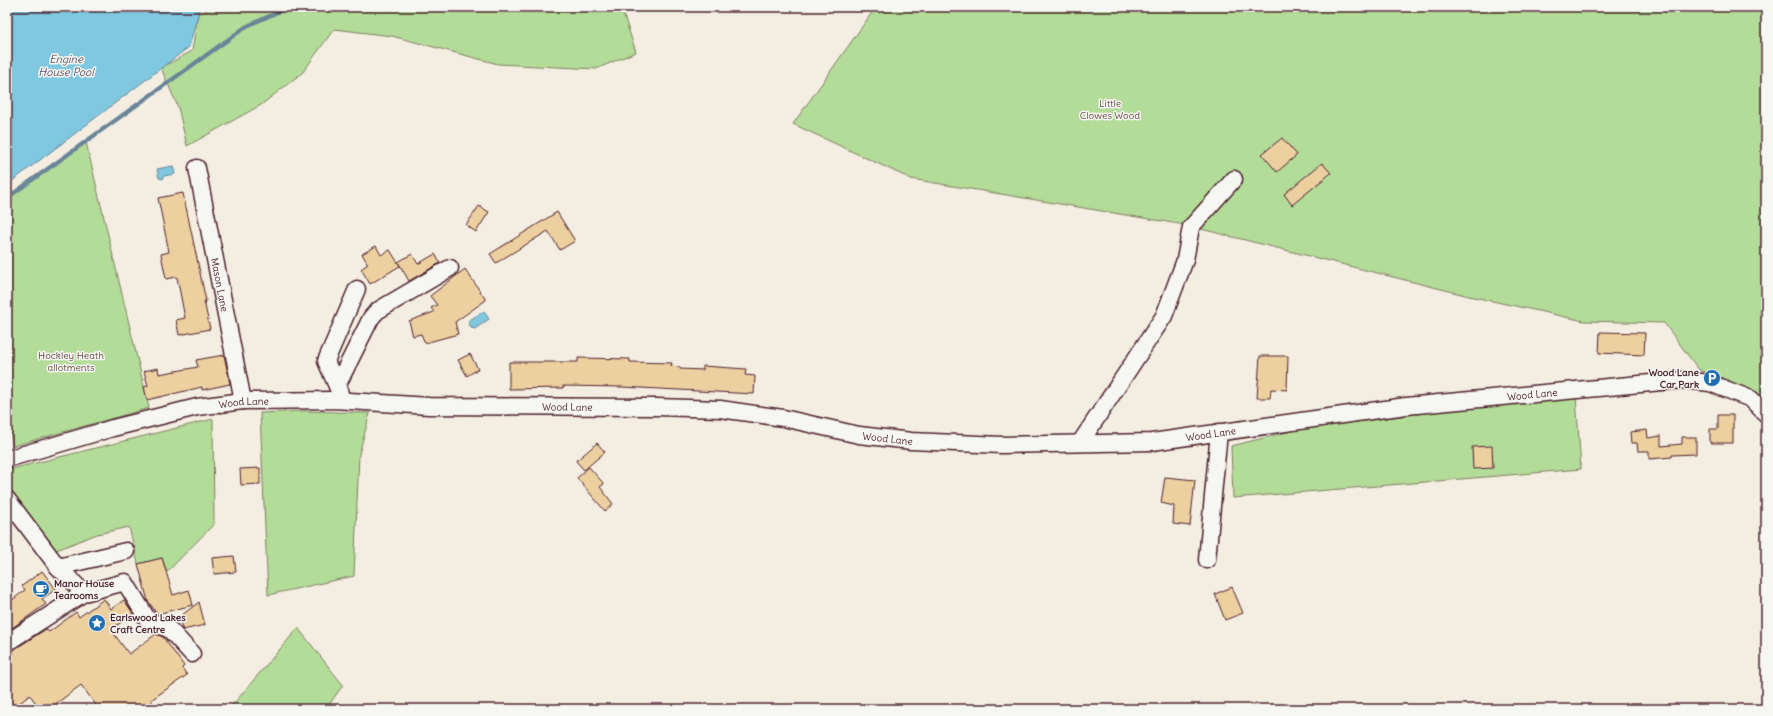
<svg xmlns="http://www.w3.org/2000/svg" width="1773" height="716" viewBox="0 0 1773 716" font-family="Delius,sans-serif">
<style>
.green{fill:#b3dc98;stroke:#7e7e62}
.water{fill:#7fc8e0;stroke:#6a8498}
.lines{fill:none;stroke-linecap:round;stroke-linejoin:round}
.stream{stroke:#6a8498;stroke-width:4}
.building{fill:#edd0a0;stroke:#4a1f2b}
.minor-casing{stroke:#4a1f2b;stroke-width:19}
.minor{stroke:#f6f6f2;stroke-width:16}
.labels{text-anchor:middle;stroke-width:3;stroke-linejoin:round;paint-order:stroke}
.park-label{font-size:10px;fill:#644e46;stroke:#f6f6f2}
.street-label{font-size:10px;fill:#4a1f2b;stroke:#f6f6f2}
.poi-label{font-size:10px;font-weight:bold;fill:#4a1f2b;stroke:#f6f6f2;text-anchor:start}
.water-label{font-size:11px;font-style:italic;fill:#5a5261;stroke:#f6f6f2}
</style>
<rect width="100%" height="100%" fill="#f4eee2"/>
<filter id="ink" filterUnits="userSpaceOnUse"><feTurbulence type="fractalNoise" baseFrequency=".025" numOctaves="2"/><feDisplacementMap in="SourceGraphic" scale="8" xChannelSelector="R" yChannelSelector="G"/><feConvolveMatrix kernelMatrix="1 2 1 2 8 2 1 2 1" color-interpolation-filters="sRGB"/></filter>
<g filter="url(#ink)">
<path class="green" d="M214 7H621L636 52 596 69 498 64 392 36 334 29 303 72 261 105 187 146 178 107 161 68 192 51 198 14Z
M876 7H1766V405L1754 392 1699 370 1664 323 1584 321 1469 296 1185 225 911 179 793 124Z
M86 142 149 408 13 446 7 421V198Z
M1576 396 1581 469 1233 498 1231 446 1296 430 1416 414Z
M304 411 370 413 359 454 354 576 268 595 260 413Z
M213 419 214 524 167 572 162 558 138 564 129 527 97 534 54 551 7 492V470Z
M298 628 343 685 326 709H229Z"/>
<path class="water" d="M7 7H200L189 47 7 185Z
M173 166 175 174 164 176 163 179 159 178 157 169Z
M484 311 489 319 475 329 471 328 468 321Z"/>
<g class="lines">
<path class="stream" d="M7 198 247 26 289 7"/>
</g>
<path class="building" d="M1282 138 1297 155 1277 172 1262 154Z
M1322 163 1331 173 1292 205 1284 194Z
M183 193 206 301H204L210 329 179 335 176 320 185 318 177 277 166 279 161 254 169 252 158 198Z
M479 206 489 212 476 232 466 225Z
M557 212 575 241 560 250 548 231 496 263 490 254Z
M376 246 381 255 390 250 400 266 370 284 361 269 368 264 362 254Z
M412 254 418 264 435 254 440 263 409 281 398 262Z
M465 269 486 300 455 322 458 334 425 343 421 334 413 336 409 321 434 312 431 308 437 305 430 296Z
M1600 332 1645 333 1644 355 1599 353Z
M470 354 478 369 467 376 458 360Z
M224 355 230 384 202 390V387L147 400 144 387 148 386 144 371 158 368 159 374 198 367 196 360Z
M1260 356H1288L1287 390 1271 389 1270 398H1257Z
M578 358 630 359V362L672 363 671 366 680 367V369L703 370V366L746 369 745 375 755 376 754 394 622 387 563 386V388L509 389V362H578Z
M1718 415H1733V443H1710V429H1718Z
M1647 430 1648 438 1661 436V446L1682 444V437H1696V454L1672 455V457L1649 459V451H1638L1637 443H1631L1630 432Z
M597 443 605 452 584 470 576 461Z
M1492 446 1493 468 1473 469 1472 447Z
M589 467 604 484 600 487 613 504 605 511 577 478Z
M260 468V484L241 485 240 469Z
M1165 477 1195 480 1190 526 1173 524 1174 506 1161 503Z
M234 556 236 572 214 574 212 558Z
M162 558 173 595 189 590 193 605 157 614 148 601 138 564Z
M42 571 56 589 42 599 46 604 12 628 7 621V604L25 590 22 586Z
M1232 587 1243 613 1225 620 1215 594Z
M104 599 111 609 124 600 133 613 111 630 129 654 156 634 163 637 184 666 182 668 187 675 151 700 157 709H99L81 685 49 709H40L30 695 12 709H7V654L46 629 49 632 76 612 79 617Z
M199 602 205 625 183 630 178 618Z"/>
<g class="lines">
<g class="minor-casing">
<g id="minor">
<path id="s1" d="M197 168 243 401"/>
<path d="M337 386 371 318 377 311 450 268"/>
<path d="M340 393 326 361 357 289"/>
<path d="M1080 443 1164 316 1185 260 1191 227 1234 179"/>
<path id="s2" d="M7 459 113 428 197 407 243 401 334 400 429 406 657 407 720 409 783 418 859 435 911 441 1002 445 1152 442 1406 406 1683 380 1710 383 1751 399 1766 414"/>
<path d="M7 499 58 567 84 593"/>
<path d="M1207 560 1219 432"/>
<path d="M58 567 126 551"/>
<path d="M7 639 11 640 84 593 125 582 148 620 170 630 192 654"/>
</g>
</g>
<use href="#minor" class="minor"/>
</g>
</g>
<defs>
<g id="parking-disc" transform="scale(0.9)"><circle r="9.5" fill="#1f6fb2" stroke="#f6f6f2"/><path d="M-3.5-5.5H1a3.5 3.5 0 0 1 0 7H-1V5.5H-3.5ZM-1-3.4V-.6H.8a1.4 1.4 0 0 0 0-2.8Z" fill="#fff"/></g>
<g id="cafe-disc" transform="scale(0.9)"><circle r="9.5" fill="#1f6fb2" stroke="#f6f6f2"/><path d="M-5.5-4.5H6V0H3Q3 3.5 0 3.5H-2.5Q-5.5 3.5-5.5 0ZM3-3.2v2h1.7v-2ZM-6 4.5H4V6H-6Z" fill="#fff"/></g>
<g id="sight-disc" transform="scale(0.9)"><circle r="9.5" fill="#1f6fb2" stroke="#f6f6f2"/><path d="M0-6L1.8-2.2L6-1.7L2.9 1.2L3.7 5.4L0 3.3L-3.7 5.4L-2.9 1.2L-6-1.7L-1.8-2.2Z" fill="#fff"/></g>
</defs>
<g fill-rule="evenodd">
<use href="#parking-disc" x="1712" y="378"/>
<use href="#cafe-disc" x="41" y="589"/>
<use href="#sight-disc" x="97" y="623"/>
</g>
<g class="labels">
<g class="park-label">
<text x="1110" y="107">Little<tspan x="1110" dy="12">Clowes Wood</tspan></text>
<text x="71" y="359">Hockley Heath<tspan x="71" dy="12">allotments</tspan></text>
</g>
<g class="street-label">
<text dy="4" stroke="none"><textPath href="#s1" startOffset="119">Mason Lane</textPath></text>
<text dy="4" stroke="none"><textPath href="#s2" startOffset="1539">Wood Lane</textPath></text>
<text dy="4" stroke="none"><textPath href="#s2" startOffset="244">Wood Lane</textPath></text>
<text dy="4" stroke="none"><textPath href="#s2" startOffset="568">Wood Lane</textPath></text>
<text dy="4" stroke="none"><textPath href="#s2" startOffset="1215">Wood Lane</textPath></text>
<text dy="4" stroke="none"><textPath href="#s2" startOffset="891">Wood Lane</textPath></text>
</g>
<g class="poi-label">
<text x="1699" y="376" text-anchor="end">Wood Lane<tspan x="1699" dy="12">Car Park</tspan></text>
<text x="54" y="587">Manor House<tspan x="54" dy="12">Tearooms</tspan></text>
<text x="110" y="621">Earlswood Lakes<tspan x="110" dy="12">Craft Centre</tspan></text>
</g>
<g class="water-label">
<text x="66" y="63">Engine<tspan x="66" dy="13">House Pool</tspan></text>
</g>
</g>
<rect width="1773" height="716" fill="none" stroke="#f6f6f2" stroke-width="24"/>
<rect x="12" y="12" width="1749" height="692" fill="none" stroke="#4a1f2b" stroke-width="1.5" filter="url(#ink)"/>
</svg>
